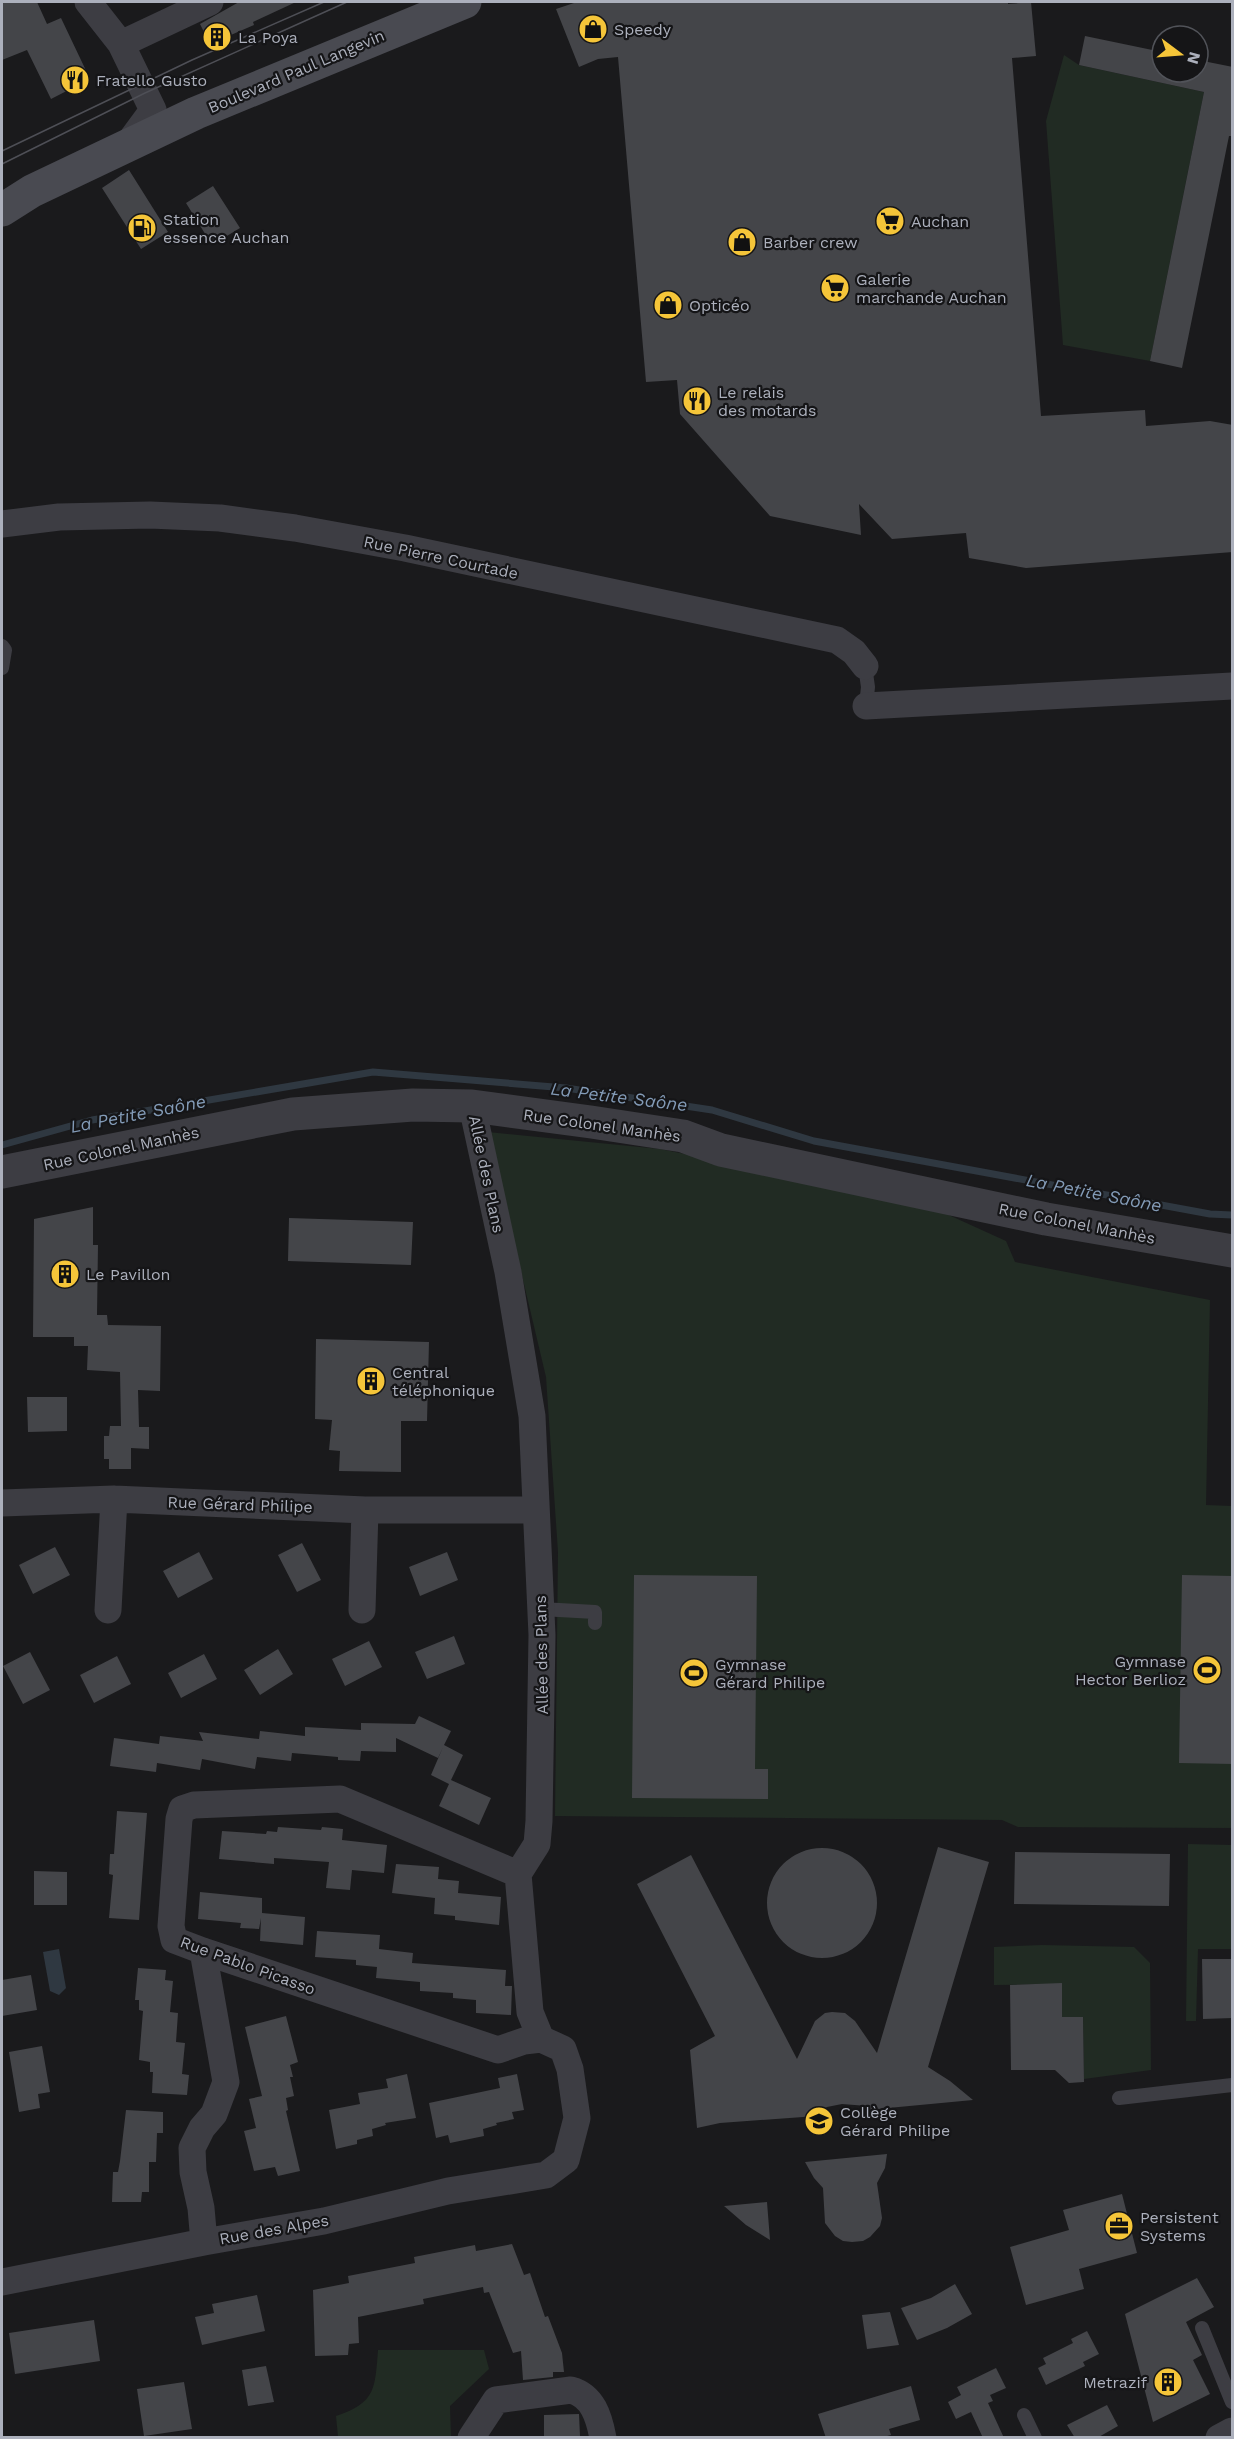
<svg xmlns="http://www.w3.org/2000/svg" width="1234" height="2439" viewBox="0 0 1234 2439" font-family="'Work Sans',sans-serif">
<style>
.green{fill:#212b23}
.water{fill:#2f3841}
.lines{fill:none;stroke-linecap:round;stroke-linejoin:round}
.stream{stroke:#2f3841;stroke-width:7}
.building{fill:#444549}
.service{stroke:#3d3d43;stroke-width:14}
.minor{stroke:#3d3d43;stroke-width:27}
.tertiary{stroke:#3d3d43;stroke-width:33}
.secondary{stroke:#494a51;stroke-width:33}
.tram{stroke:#4e4f56;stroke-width:1.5}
.labels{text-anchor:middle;stroke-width:4.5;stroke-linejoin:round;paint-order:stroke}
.poi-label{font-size:16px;fill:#acb0bc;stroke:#151517;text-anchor:start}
.street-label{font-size:16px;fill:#acb0bc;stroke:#151517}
.water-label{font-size:18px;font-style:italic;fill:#839bb7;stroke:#151517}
</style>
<rect width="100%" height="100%" fill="#1a1a1c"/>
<path class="green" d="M1064 55 1079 65 1204 92 1150 361 1063 345 1046 121Z
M488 1132 660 1149 918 1201 1006 1241 1015 1262 1210 1300 1206 1505 1232 1506V1828L1018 1827 1002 1820 555 1816 558 1552 546 1377Z
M1188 1844 1232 1845V1949H1198L1196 2021H1186Z
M1042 1945 1134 1947 1150 1963 1151 2070 1084 2079 1083 2017H1062V1984L994 1985V1947Z
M378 2350H484L489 2369 450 2406 451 2437H338L336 2416C376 2403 375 2388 378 2350Z"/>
<path class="water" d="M59 1949 66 1988 59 1995 50 1991 43 1952Z"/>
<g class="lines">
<path class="stream" d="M2 1145 92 1120 373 1072 566 1088 712 1110 814 1141 1210 1214 1232 1215"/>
</g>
<path class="building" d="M2 2H37L47 24 61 18 90 79 51 99 27 50 2 60Z
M239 2H296L253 22 254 25 210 44 200 24Z
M577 2H1008V4L1031 2 1036 56 1012 58 1041 416 1145 410 1146 426 1210 421 1233 425V552L1026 568 969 558 966 533 892 539 859 504 861 535 770 516 680 414 677 380 646 382 618 57 598 59 579 67 556 9Z
M1085 36 1162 52V72H1198V60L1233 67V136H1229L1182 368 1150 361 1204 92 1079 65Z
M129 170 168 232 141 249 102 188Z
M213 186 240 228 212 245 186 203Z
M93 1207V1245H98L97 1315H107L108 1325 161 1326 160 1391 138 1390 139 1427H149V1449L131 1448V1469H109V1459H104V1436H109L110 1426H121L120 1372 87 1370 88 1346H74V1337H33L34 1219Z
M289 1218 413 1222 411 1265 288 1261Z
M316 1339 429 1342 427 1421H401V1472L339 1471 340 1451 329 1450 332 1420 315 1419Z
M27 1397H67V1431L28 1432Z
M302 1543 321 1580 297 1592 278 1555Z
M55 1547 70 1575 33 1594 19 1565Z
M199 1552 213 1579 178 1598 163 1571Z
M447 1552 458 1580 420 1596 409 1567Z
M634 1575 757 1576 755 1769H768V1799L632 1798Z
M1182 1575 1233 1576V1764L1179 1763Z
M454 1636 465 1664 427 1679 415 1652Z
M369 1641 382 1667 345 1686 332 1659Z
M278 1649 293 1674 260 1695 244 1670Z
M30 1652 50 1690 23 1704 3 1666Z
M204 1654 217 1679 181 1698 168 1673Z
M117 1656 131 1684 94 1703 80 1675Z
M419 1716 451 1731 444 1745 463 1755 451 1780 491 1798 479 1825 439 1806 449 1784 431 1775 443 1747 438 1758 396 1738V1752L361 1751 360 1761 338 1760V1757L292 1753 291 1761 257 1757 255 1769 202 1759 200 1770 157 1763 156 1772 110 1766 114 1738 159 1744 160 1736 203 1741 199 1732 259 1739 260 1731 305 1736V1727L361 1730V1723L415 1724Z
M117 1811 147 1813 139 1920 109 1918 113 1875 109 1874 110 1854H114Z
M278 1827 321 1830 322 1827 343 1829 342 1840 387 1845 384 1873 352 1870 350 1890 326 1888 329 1862 274 1858V1864L219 1859 222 1831 266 1834 267 1831 277 1832Z
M938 1847 989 1862 928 2067 950 2081 973 2100 867 2110V2106L842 2104 827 2107 818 2112 817 2116 720 2123 697 2128 690 2050 715 2036 637 1884 691 1855 797 2059 815 2021 825 2013 832 2012 845 2013 855 2021 877 2053Z
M767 1903a55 55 0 1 1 110 0a55 55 0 1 1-110 0Z
M1015 1852 1170 1854 1169 1906 1014 1904Z
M396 1864 439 1867 438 1879 459 1881 458 1893 501 1897 499 1925 455 1920V1916L434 1914 435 1898 392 1893Z
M34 1871 67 1872V1905H34Z
M200 1892 262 1898V1913L305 1917 303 1945 260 1941 261 1918 259 1929 240 1928 241 1923 198 1919Z
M317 1931 380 1935 379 1949 413 1953 412 1963 506 1970 505 1986H512L511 2015 476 2013V2000L453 1998V1993L420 1991V1982L376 1978 377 1967 356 1965V1960L315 1957Z
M1202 1959H1233V2018L1203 2019Z
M138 1968 166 1970 165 1980 173 1981 170 2012 178 2013 176 2042 185 2043 182 2074 189 2075 187 2095 152 2093 153 2072H150V2062L139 2060 143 2011 139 2010V2000H135Z
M31 1975 37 2010 2 2016V1980Z
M1062 1983V2017H1083L1084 2082 1069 2083 1055 2070H1011L1010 1985Z
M286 2016 298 2062 290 2065 293 2077H290L294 2096 286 2098 288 2110 286 2111 300 2171 278 2176 275 2167 254 2171 244 2131 256 2128 249 2099 262 2096 245 2027Z
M42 2046 50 2092 38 2094 40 2108 19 2112 9 2052Z
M407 2074 416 2118 385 2123 386 2125 372 2129 373 2136 357 2140V2144L336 2149 329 2110 360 2104 358 2093 388 2088 386 2079Z
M517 2074 524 2110 512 2112 514 2119 496 2123 497 2125 483 2129 484 2136 450 2143 448 2135 436 2138 429 2103 500 2088 498 2078Z
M126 2110 163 2112V2133H157L156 2162H149V2192H142L141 2202H112L113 2172H118L120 2161Z
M887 2154 885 2168 877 2183 882 2218 880 2226 870 2237 863 2241 852 2242 843 2241 835 2236 825 2223 823 2188 814 2178 805 2162Z
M1122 2194 1137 2253 1079 2269 1084 2289 1026 2305 1010 2247 1069 2230 1063 2210Z
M767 2202 770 2240 746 2225 724 2206Z
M512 2244 524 2275 530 2273 545 2317 548 2316 562 2353 564 2372H553V2377L523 2380 521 2351 513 2353 489 2292 484 2293 483 2287 423 2299 424 2304 358 2317 359 2343 349 2344 348 2355 315 2356 313 2290 349 2283 348 2276 415 2263 414 2257 475 2245 476 2251Z
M1197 2278 1214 2307 1186 2322 1202 2355 1193 2360 1210 2394 1153 2422 1125 2314Z
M955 2284 972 2314 947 2328 917 2340 901 2308 931 2298Z
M257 2295 265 2331 202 2345 195 2317 214 2313 212 2304Z
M890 2312 899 2345 867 2349 862 2315Z
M94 2320 100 2361 15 2374 9 2333Z
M1087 2331 1099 2354 1083 2362 1085 2366 1046 2385 1038 2368 1046 2364 1043 2358 1073 2343 1071 2339Z
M266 2366 274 2402 248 2406 242 2370Z
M996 2368 1006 2388 990 2395 993 2401 988 2403 1004 2438H983L971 2412 956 2419 948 2402 961 2395 957 2387Z
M184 2382 192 2429 144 2436 137 2389Z
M911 2386 920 2420 889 2429 891 2435 880 2438H826L818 2414Z
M1107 2405 1118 2426 1097 2438H1075L1067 2425Z
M579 2414 580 2436 544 2438V2415Z"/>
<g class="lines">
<path class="service" d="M2 646 5 650 2 668
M865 666 868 687 866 706
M541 1609 595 1612V1623
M1119 2098 1232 2085
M1202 2328 1232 2402
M1024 2415 1035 2438"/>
<path class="minor" d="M88 2 121 44 153 110 128 144
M121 44 210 2
M2 524 59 517 150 515 220 518 295 528 405 548 837 640 854 652 865 666
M866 706 1232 686
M2 1503 114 1499 365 1510H536
M108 1610 114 1499
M362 1610 365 1510
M518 1874 340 1799 194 1805 182 1809 179 1819 171 1926 174 1940 203 1951 498 2050 524 2041 541 2039
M203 1951 226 2082 214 2114 202 2128 192 2148 193 2172 201 2208 204 2242
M2 2282 204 2242 324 2221 448 2191 546 2175 566 2160 577 2118 570 2069 563 2049 541 2039 530 2012 518 1874 537 1844 539 1821 542 1635 532 1416 508 1272 472 1106
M471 2438 496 2400 571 2390C593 2396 599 2417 603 2438
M1219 2438 1232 2431"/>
<path class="tertiary" d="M2 1172 293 1114 413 1105 472 1106 591 1122 683 1136 721 1150 1046 1219 1232 1251"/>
<path class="secondary" d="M2 210 32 191 196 113 465 2"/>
<path class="tram" d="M2 151 192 60 324 2
M2 164 145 93 347 2"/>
</g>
<defs>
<g id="shop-disc" transform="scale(1.5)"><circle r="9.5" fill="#f5c539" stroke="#151517"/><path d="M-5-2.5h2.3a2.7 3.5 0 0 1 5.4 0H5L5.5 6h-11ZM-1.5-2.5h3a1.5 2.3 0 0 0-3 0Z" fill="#111"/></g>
<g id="building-disc" transform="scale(1.5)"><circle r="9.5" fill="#f5c539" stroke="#151517"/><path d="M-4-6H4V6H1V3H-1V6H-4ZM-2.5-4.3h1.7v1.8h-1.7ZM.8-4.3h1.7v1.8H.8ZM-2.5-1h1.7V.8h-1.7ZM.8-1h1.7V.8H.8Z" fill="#111"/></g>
<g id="restaurant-disc" transform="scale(1.5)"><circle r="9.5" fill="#f5c539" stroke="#151517"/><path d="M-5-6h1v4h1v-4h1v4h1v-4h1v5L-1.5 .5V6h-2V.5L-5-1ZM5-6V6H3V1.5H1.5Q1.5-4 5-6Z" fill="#111"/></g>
<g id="supermarket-disc" transform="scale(1.5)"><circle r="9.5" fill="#f5c539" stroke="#151517"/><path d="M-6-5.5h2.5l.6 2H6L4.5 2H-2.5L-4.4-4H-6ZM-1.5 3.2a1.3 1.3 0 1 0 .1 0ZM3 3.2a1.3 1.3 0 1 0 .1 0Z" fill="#111"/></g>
<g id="fuel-disc" transform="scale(1.5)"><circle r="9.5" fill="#f5c539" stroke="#151517"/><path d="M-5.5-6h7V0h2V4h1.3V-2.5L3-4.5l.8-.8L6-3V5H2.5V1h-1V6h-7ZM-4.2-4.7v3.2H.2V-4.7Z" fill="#111"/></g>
<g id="stadium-disc" transform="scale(1.5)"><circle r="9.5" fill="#f5c539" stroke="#151517"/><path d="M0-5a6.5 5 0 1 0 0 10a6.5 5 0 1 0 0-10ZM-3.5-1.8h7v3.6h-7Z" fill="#111"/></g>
<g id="school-disc" transform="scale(1.5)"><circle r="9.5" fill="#f5c539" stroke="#151517"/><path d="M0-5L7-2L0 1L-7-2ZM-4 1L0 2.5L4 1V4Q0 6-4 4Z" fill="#111"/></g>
<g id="office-disc" transform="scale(1.5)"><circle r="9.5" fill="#f5c539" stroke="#151517"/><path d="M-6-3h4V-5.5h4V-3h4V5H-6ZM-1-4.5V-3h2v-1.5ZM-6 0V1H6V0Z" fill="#111"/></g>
</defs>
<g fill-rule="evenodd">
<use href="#shop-disc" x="593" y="29"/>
<use href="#building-disc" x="217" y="37"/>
<use href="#restaurant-disc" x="75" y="80"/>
<use href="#supermarket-disc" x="890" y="221"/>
<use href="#fuel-disc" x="142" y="228"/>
<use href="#shop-disc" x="742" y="242"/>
<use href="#supermarket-disc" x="835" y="288"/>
<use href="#shop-disc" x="668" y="305"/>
<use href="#restaurant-disc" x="697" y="401"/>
<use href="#building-disc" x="65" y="1274"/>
<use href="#building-disc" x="371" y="1381"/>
<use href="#stadium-disc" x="1207" y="1670"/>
<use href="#stadium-disc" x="694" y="1673"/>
<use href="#school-disc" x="819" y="2121"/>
<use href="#office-disc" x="1119" y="2226"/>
<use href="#building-disc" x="1168" y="2382"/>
</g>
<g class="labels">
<g class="poi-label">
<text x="614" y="35">Speedy</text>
<text x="238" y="43">La Poya</text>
<text x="96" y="86">Fratello Gusto</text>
<text x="163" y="225">Station<tspan x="163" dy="18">essence Auchan</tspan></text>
<text x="911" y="227">Auchan</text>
<text x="763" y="248">Barber crew</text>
<text x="856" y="285">Galerie<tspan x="856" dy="18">marchande Auchan</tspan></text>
<text x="689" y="311">Opticéo</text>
<text x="718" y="398">Le relais<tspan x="718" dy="18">des motards</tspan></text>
<text x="86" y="1280">Le Pavillon</text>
<text x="392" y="1378">Central<tspan x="392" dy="18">téléphonique</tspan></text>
<text x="1186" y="1667" text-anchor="end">Gymnase<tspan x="1186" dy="18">Hector Berlioz</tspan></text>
<text x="715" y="1670">Gymnase<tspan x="715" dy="18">Gérard Philipe</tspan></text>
<text x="840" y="2118">Collège<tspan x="840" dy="18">Gérard Philipe</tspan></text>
<text x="1140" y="2223">Persistent<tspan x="1140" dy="18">Systems</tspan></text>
<text x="1147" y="2388" text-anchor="end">Metrazif</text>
</g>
<g class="street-label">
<text transform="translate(296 71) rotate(-23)" y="6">Boulevard Paul Langevin</text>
<text transform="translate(441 557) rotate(12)" y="6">Rue Pierre Courtade</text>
<text transform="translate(602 1125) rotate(8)" y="6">Rue Colonel Manhès</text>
<text transform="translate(121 1148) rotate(-12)" y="6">Rue Colonel Manhès</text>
<text transform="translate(487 1174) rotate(78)" y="6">Allée des Plans</text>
<text transform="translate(1077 1223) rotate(11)" y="6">Rue Colonel Manhès</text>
<text transform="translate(240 1504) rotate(2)" y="6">Rue Gérard Philipe</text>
<text transform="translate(541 1655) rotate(-91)" y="6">Allée des Plans</text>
<text transform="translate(248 1965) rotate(20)" y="6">Rue Pablo Picasso</text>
<text transform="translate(274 2229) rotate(-10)" y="6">Rue des Alpes</text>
</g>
<g class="water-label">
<text transform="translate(619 1097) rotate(7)" y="6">La Petite Saône</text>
<text transform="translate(138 1114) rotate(-11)" y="6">La Petite Saône</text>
<text transform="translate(1094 1193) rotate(11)" y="6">La Petite Saône</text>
</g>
</g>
<rect width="1234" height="2439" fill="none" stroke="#acb0bc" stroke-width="6"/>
<g transform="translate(1180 54) rotate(106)"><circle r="28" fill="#151517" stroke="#515359" stroke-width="1.5"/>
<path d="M0-4.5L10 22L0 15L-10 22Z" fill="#f5c539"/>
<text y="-9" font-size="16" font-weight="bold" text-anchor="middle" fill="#acb0bc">N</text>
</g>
</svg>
